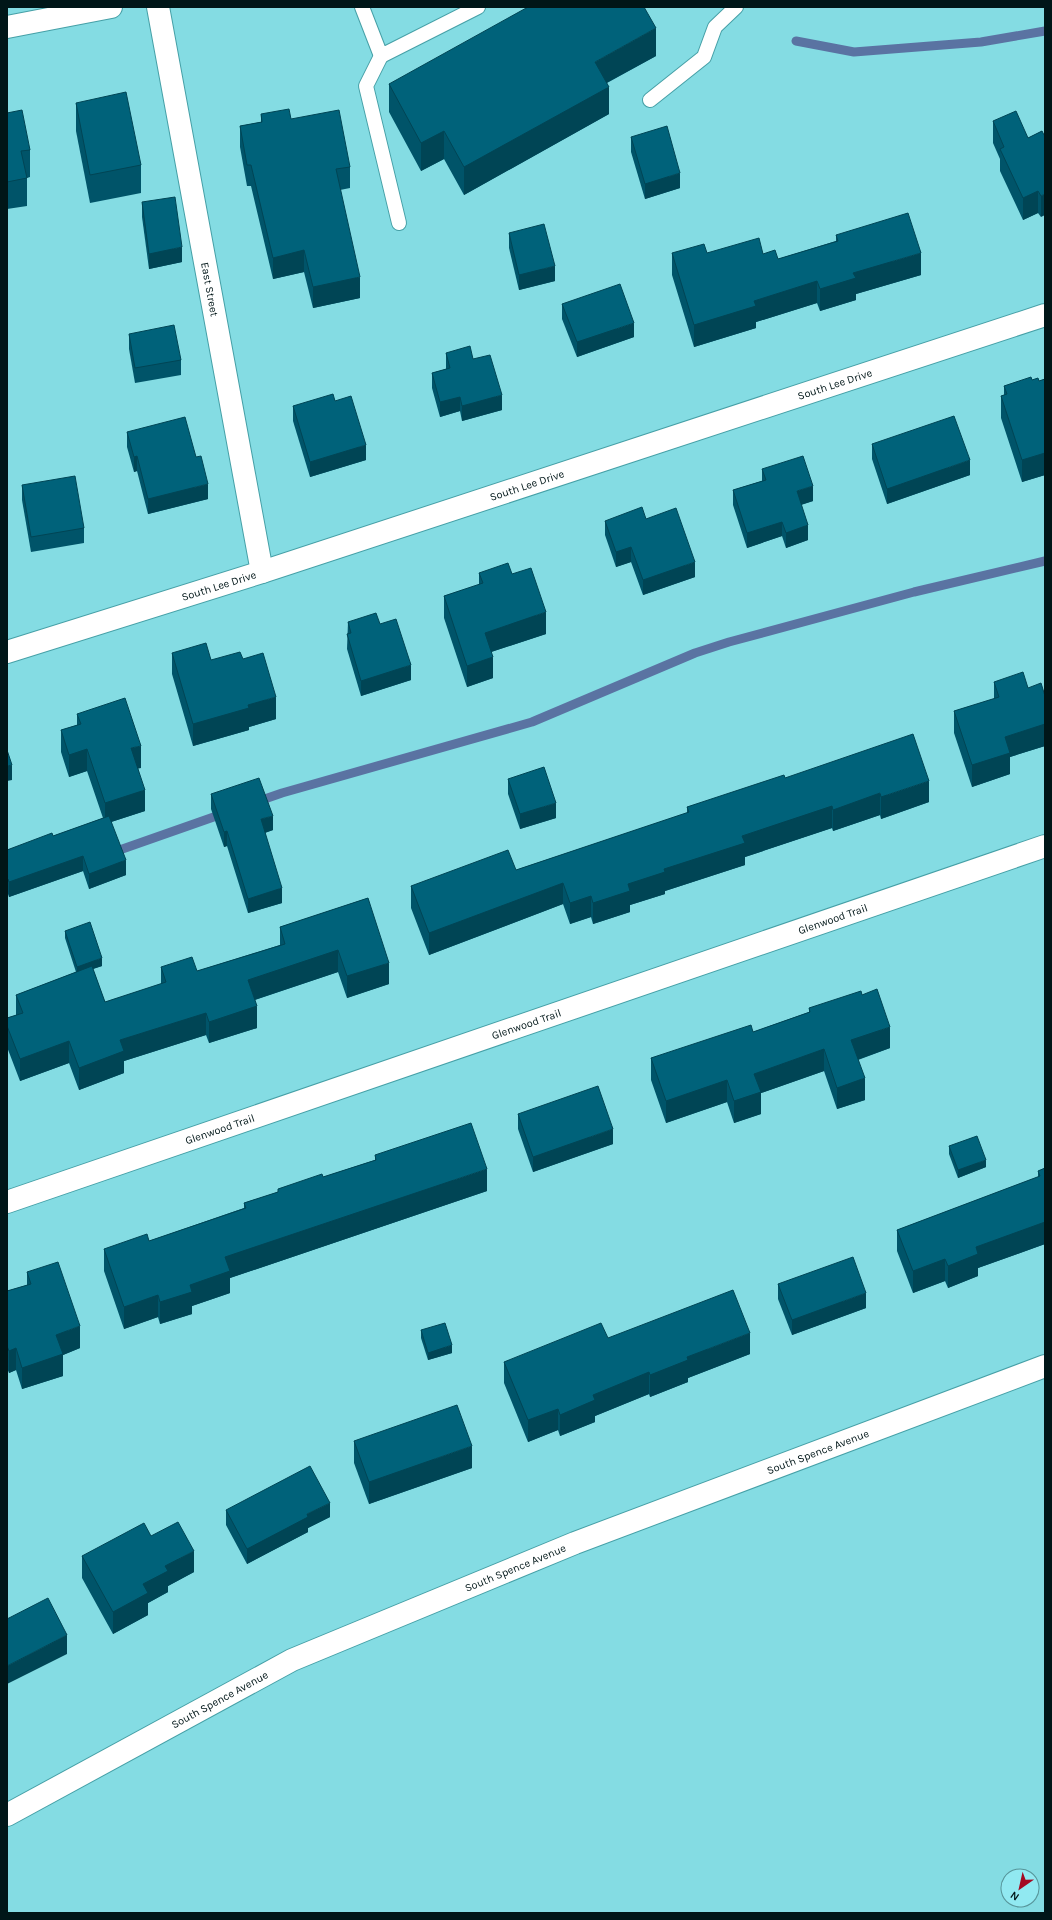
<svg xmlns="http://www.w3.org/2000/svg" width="1052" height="1920" viewBox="0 0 1052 1920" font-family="Karla,sans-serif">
<rect width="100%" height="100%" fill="#84dce3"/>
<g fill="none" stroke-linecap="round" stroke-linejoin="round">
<g stroke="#5a73a2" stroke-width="9">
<polyline points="796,41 854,52 981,42 1045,31"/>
<polyline points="256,802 282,793 532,722 695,653 729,642 914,592 1045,561"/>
<polyline points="111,853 225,813"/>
</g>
<g stroke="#46a0a7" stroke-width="16">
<g id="lane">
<polyline points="362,7 381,56 478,7"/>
<polyline points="381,56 366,86 399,223"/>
<polyline points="650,100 704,57 715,27 736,7"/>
</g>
</g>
<g stroke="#46a0a7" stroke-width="24">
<g id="street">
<path id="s1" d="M 158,7 L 262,572"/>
<path id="s2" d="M 7,652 L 262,572 L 1045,315"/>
<path id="s3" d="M 7,1202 L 1045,846"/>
<path id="s4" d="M 7,1815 L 292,1660 L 575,1543 L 1045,1366"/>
</g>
</g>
<g stroke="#46a0a7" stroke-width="24">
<polyline id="secondary" points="7,27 111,7"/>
</g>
<use href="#lane" stroke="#fff" stroke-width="14"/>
<use href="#street" stroke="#fff" stroke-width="22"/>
<use href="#secondary" stroke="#fff" stroke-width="22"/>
</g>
<g fill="#005469">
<polygon points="656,56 607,83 609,114 464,195 444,159 421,171 389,112 389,84"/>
<polygon points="76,103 141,165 141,193 90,203 76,131"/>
<polygon points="7,113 30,150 30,177 27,178 27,206 7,209"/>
<polygon points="261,114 291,119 350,167 350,188 340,190 360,298 313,308 304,272 273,279 251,186 247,186 240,147 240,126 261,122"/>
<polygon points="993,121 1028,138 1042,131 1041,217 1038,213 1023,220 1000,171 1000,159 993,143"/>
<polygon points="631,137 680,188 645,199 631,152"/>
<polygon points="142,202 182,262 149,269 142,217"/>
<polygon points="509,233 555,281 519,290 509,248"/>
<polygon points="836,235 921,275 856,294 856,300 820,311 817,303 756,322 756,328 694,347 672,275 672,253 763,254 778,259 836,241"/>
<polygon points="562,304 634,337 577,357 562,319"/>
<polygon points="129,334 181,360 181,375 135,383 129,349"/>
<polygon points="446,353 473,359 502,410 462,421 460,411 440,417 432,388 432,373 446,369"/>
<polygon points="1045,379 1045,475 1022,482 1001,418 1001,396 1004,395 1004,386 1032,380 1039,381"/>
<polygon points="335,401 366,460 310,477 293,421 293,406"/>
<polygon points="127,432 208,499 148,514 137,471 134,472 127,447"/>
<polygon points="872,444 970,475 887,504 872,459"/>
<polygon points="762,469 813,501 801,505 808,540 786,548 782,536 747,548 733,505 733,490 762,481"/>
<polygon points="22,485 84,528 84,543 31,552 22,500"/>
<polygon points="646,519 695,577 643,595 631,562 616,567 605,535 605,521"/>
<polygon points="479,573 512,574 546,634 491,652 493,678 467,687 444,618 444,596 479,585"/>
<polygon points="348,622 380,624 411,680 361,696 347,649"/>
<polygon points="172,653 211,660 243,659 276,719 249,727 249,730 193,746 172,674"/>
<polygon points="994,682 1028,688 1045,696 1045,746 1010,757 1010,774 972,787 954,733 954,711 994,699"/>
<polygon points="77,714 141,768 138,768 145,811 111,822 126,875 89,889 83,871 9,897 8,894 7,895 7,850 53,836 103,818 87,771 69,777 61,752 61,730 77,725"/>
<polygon points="785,778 929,802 881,819 880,815 833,831 832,828 745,857 745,865 665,891 665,894 630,905 630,912 593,924 591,917 570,924 563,904 429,955 411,908 411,886 516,870 687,813 687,807"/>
<polygon points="508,779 556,818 520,829 508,794"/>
<polygon points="211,794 273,830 265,833 282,903 248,913 227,846 224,847 211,809"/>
<polygon points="368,898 389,984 347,998 338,972 255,1000 257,1028 209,1043 206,1035 124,1061 124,1073 79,1090 69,1063 20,1081 7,1047 7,1018 16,1015 16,995 76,972 65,938 65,931 102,966 93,969 105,1002 161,984 161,967 197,971 280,945 280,927"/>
<polygon points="862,995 890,1048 858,1060 865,1100 837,1109 824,1071 761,1093 761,1114 734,1123 727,1102 666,1123 651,1080 651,1058 753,1032 809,1012 809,1008"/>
<polygon points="518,1114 613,1144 533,1172 518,1129"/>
<polygon points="949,1146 986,1167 958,1178 949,1154"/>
<polygon points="375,1155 487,1191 230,1278 230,1293 192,1306 192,1314 160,1324 158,1317 124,1329 104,1271 104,1249 149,1241 244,1208 244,1203 278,1192 278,1189 323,1177 375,1160"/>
<polygon points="1045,1168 1045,1244 978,1268 978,1276 948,1288 945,1281 913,1293 897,1251 897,1230 1038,1177 1038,1171"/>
<polygon points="27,1272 80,1348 63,1355 63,1376 22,1389 16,1370 9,1373 7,1368 7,1291 27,1285"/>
<polygon points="778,1284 866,1308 792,1335 778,1299"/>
<polygon points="421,1330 452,1353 428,1360 421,1338"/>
<polygon points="608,1338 750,1354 688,1378 688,1382 650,1397 649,1394 595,1416 595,1422 560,1436 558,1430 528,1442 504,1383 504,1362"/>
<polygon points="354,1441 472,1468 369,1504 354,1463"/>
<polygon points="226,1510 330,1517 308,1528 308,1532 247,1564 226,1525"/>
<polygon points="151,1536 194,1572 168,1586 168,1592 148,1603 148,1615 113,1634 82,1578 82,1556"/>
</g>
<g fill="#004555">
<polygon points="656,28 656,56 595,89 595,62"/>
<polygon points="609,87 609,114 464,195 464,167"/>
<polygon points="444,131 444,159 421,171 421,143"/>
<polygon points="680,173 680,188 645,199 645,184"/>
<polygon points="1038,191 1038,213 1023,220 1023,198"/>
<polygon points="1045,194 1045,215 1041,217 1041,196"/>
<polygon points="182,247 182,262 149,269 149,254"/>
<polygon points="304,250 304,272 273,279 273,258"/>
<polygon points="921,253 921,275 856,294 856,300 820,311 820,289 853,273"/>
<polygon points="555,266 555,281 519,290 519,275"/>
<polygon points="360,277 360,298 313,308 313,287"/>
<polygon points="817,281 817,303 756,322 756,328 694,347 694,325 754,301"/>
<polygon points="634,323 634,337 577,357 577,342"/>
<polygon points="502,395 502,410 462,421 462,406"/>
<polygon points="460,397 460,411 440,417 440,402"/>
<polygon points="366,445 366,460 310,477 310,462"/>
<polygon points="1045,453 1045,475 1022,482 1022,460"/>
<polygon points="137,456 137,471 134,472 134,457"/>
<polygon points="970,460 970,475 887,504 887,489"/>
<polygon points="208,484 208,499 148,514 148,499"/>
<polygon points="813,486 813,501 797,506 797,491"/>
<polygon points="782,522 782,536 747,548 747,533"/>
<polygon points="808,525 808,540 786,548 786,533"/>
<polygon points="631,547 631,562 616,567 616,552"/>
<polygon points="695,562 695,577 643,595 643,580"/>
<polygon points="546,612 546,634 485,654 485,633"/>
<polygon points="493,657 493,678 467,687 467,666"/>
<polygon points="411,665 411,680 361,696 361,681"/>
<polygon points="276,697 276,719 249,727 249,730 193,746 193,724 248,705"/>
<polygon points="1045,724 1045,746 1010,757 1010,774 972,787 972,765 1005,737"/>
<polygon points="141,746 141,768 131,770 131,748"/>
<polygon points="87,749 87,771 69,777 69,755"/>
<polygon points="12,765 12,780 7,781 7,766"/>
<polygon points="929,781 929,802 881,819 881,797"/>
<polygon points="145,790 145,811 105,824 105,803"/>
<polygon points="880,793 880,815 833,831 833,810"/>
<polygon points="556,803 556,818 520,829 520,814"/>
<polygon points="832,806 832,828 745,857 745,865 665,891 665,894 630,905 630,912 593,924 593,903 628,884 742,836"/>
<polygon points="273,816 273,830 261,834 261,819"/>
<polygon points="227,831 227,846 224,847 224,832"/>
<polygon points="83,856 83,871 9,897 9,882"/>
<polygon points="126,860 126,875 89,889 89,874"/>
<polygon points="8,879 8,894 7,895 7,880"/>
<polygon points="563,883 563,904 429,955 429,933"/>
<polygon points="282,888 282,903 248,913 248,899"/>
<polygon points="591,896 591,917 570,924 570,903"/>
<polygon points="338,950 338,972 248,1002 248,980"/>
<polygon points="102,958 102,966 77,974 77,967"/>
<polygon points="389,963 389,984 347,998 347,976"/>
<polygon points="257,1006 257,1028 209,1043 209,1022"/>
<polygon points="206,1013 206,1035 124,1061 124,1073 79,1090 79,1068 120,1040"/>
<polygon points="890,1027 890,1048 851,1062 851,1040"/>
<polygon points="69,1041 69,1063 20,1081 20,1059"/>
<polygon points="824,1049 824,1071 761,1093 761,1114 734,1123 734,1101 754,1074"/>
<polygon points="865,1078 865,1100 837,1109 837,1088"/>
<polygon points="727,1080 727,1102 666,1123 666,1101"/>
<polygon points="613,1129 613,1144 533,1172 533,1157"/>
<polygon points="986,1160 986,1167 958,1178 958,1170"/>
<polygon points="487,1169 487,1191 230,1278 230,1293 192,1306 192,1314 160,1324 160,1302 190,1285 225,1257"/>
<polygon points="1045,1222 1045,1244 978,1268 978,1276 948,1288 948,1266 976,1247"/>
<polygon points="945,1259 945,1281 913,1293 913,1271"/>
<polygon points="866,1293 866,1308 792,1335 792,1320"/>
<polygon points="158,1295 158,1317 124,1329 124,1307"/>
<polygon points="80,1326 80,1348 63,1355 63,1376 22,1389 22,1368 56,1335"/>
<polygon points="750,1333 750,1354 688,1378 688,1382 650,1397 650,1375 687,1357"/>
<polygon points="452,1345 452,1353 428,1360 428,1353"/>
<polygon points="16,1348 16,1370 9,1373 9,1351"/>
<polygon points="649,1372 649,1394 595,1416 595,1422 560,1436 560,1415 593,1395"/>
<polygon points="558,1409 558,1430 528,1442 528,1420"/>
<polygon points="472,1446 472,1468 369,1504 369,1482"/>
<polygon points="330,1503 330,1517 308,1528 308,1532 247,1564 247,1549 307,1514"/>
<polygon points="194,1551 194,1572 168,1586 168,1592 148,1603 148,1615 113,1634 113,1612 143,1584 165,1566"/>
<polygon points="67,1635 67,1654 7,1684 7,1666"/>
</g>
<g fill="#00627a" stroke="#004555">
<polygon points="528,7 644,7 656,28 595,62 609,87 464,167 444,131 421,143 389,84"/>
<polygon points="126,92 141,165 90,175 76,103"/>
<polygon points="289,109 291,119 339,110 350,167 336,169 360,277 313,287 304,250 273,258 251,165 247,165 240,126 262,122 261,114"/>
<polygon points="22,110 30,150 21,151 27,178 7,182 7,113"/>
<polygon points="1016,111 1028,138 1042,131 1044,135 1045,134 1045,194 1041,196 1038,191 1023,198 1000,149 1004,147 993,121"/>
<polygon points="667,126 680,173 645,184 631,137"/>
<polygon points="175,197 182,247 149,254 142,202"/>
<polygon points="908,213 921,253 853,273 856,278 820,289 817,281 754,301 756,306 694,325 672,253 704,244 707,253 759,238 763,254 775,250 778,259 838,241 836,235"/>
<polygon points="544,224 555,266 519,275 509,233"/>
<polygon points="620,284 634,323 577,342 562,304"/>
<polygon points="174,325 181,360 135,368 129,334"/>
<polygon points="470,346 473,359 490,355 502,395 462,406 460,397 440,402 432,373 450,368 446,353"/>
<polygon points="1031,377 1032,380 1038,378 1039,381 1045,379 1045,453 1022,460 1001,396 1007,394 1004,386"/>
<polygon points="333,394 335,401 351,396 366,445 310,462 293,406"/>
<polygon points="954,416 970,460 887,489 872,444"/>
<polygon points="185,417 196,457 201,456 208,484 148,499 137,456 134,457 127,432"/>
<polygon points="803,456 813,486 797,491 808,525 786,533 782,522 747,533 733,490 766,480 762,469"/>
<polygon points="75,476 84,528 31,537 22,485"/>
<polygon points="642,507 646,519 676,508 695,562 643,580 631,547 616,552 605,521"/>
<polygon points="508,563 512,574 531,568 546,612 485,633 493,657 467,666 444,596 483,583 479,573"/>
<polygon points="376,613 380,624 396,619 411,665 361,681 347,634 351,633 348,622"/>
<polygon points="206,643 211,660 240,652 243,659 263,653 276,697 248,705 249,708 193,724 172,653"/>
<polygon points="1023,672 1028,688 1041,683 1045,696 1045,724 1005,737 1010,753 972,765 954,711 999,697 994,682"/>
<polygon points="125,698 141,746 131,748 145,790 105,803 87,749 69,755 61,730 81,724 77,714"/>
<polygon points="913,734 929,781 881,797 880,793 833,810 832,806 742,836 745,843 664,869 665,872 628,884 630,891 593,903 591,896 570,903 563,883 429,933 411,886 508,850 516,870 689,812 687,807 784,775 785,778"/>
<polygon points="7,750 12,765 7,766"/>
<polygon points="544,767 556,803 520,814 508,779"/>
<polygon points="259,778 273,816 261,819 282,888 248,899 227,831 224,832 211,794"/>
<polygon points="109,816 126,860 89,874 83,856 9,882 8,879 7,880 7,850 52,833 53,836"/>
<polygon points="368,898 389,963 347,976 338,950 248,980 257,1006 209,1022 206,1013 120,1040 124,1051 79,1068 69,1041 20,1059 7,1026 7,1018 23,1013 16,995 92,966 105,1002 166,982 161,967 192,957 197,971 285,944 280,927"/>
<polygon points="90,922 102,958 77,967 65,931"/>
<polygon points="877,989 890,1027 851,1040 865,1078 837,1088 824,1049 754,1074 761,1092 734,1101 727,1080 666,1101 651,1058 751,1025 753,1032 810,1012 809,1008 861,991 862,995"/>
<polygon points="598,1086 613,1129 533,1157 518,1114"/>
<polygon points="471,1123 487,1169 225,1257 230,1271 190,1285 192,1292 160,1302 158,1295 124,1307 104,1249 147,1234 149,1241 246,1208 244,1203 278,1192 278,1189 322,1174 323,1177 376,1160 375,1155"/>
<polygon points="977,1136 986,1160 958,1170 949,1146"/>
<polygon points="1045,1168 1045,1222 976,1247 978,1254 948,1266 945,1259 913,1271 897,1230 1040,1176 1038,1171"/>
<polygon points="853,1257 866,1293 792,1320 778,1284"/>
<polygon points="58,1262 80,1326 56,1335 63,1354 22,1368 16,1348 9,1351 7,1346 7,1291 31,1284 27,1272"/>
<polygon points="733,1290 750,1333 687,1357 688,1360 650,1375 649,1372 593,1395 595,1400 560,1415 558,1409 528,1420 504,1362 601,1323 608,1338"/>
<polygon points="445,1323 452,1345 428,1353 421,1330"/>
<polygon points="457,1405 472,1446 369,1482 354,1441"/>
<polygon points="310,1466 330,1503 307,1514 308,1517 247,1549 226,1510"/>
<polygon points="178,1522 194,1551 165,1566 168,1571 143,1584 148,1593 113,1612 82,1556 144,1523 151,1536"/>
<polygon points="48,1598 67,1635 7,1666 7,1619"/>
</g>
<g text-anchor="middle" stroke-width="4" stroke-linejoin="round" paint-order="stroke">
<g font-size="11" fill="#001618" stroke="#91e9f1">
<text dy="4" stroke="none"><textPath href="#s1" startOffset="287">East Street</textPath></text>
<text dy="4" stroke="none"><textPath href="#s2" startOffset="870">South Lee Drive</textPath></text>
<text dy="4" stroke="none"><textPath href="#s2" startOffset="546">South Lee Drive</textPath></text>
<text dy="4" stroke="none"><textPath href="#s2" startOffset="222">South Lee Drive</textPath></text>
<text dy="4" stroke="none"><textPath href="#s3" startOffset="873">Glenwood Trail</textPath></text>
<text dy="4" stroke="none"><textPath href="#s3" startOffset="549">Glenwood Trail</textPath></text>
<text dy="4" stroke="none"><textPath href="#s3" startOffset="225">Glenwood Trail</textPath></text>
<text dy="4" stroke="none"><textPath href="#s4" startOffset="890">South Spence Avenue</textPath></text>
<text dy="4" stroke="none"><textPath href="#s4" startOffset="566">South Spence Avenue</textPath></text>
<text dy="4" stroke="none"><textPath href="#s4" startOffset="242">South Spence Avenue</textPath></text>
</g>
</g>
<rect width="1052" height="1920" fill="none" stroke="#001618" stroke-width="16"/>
<g transform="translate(1020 1888) rotate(214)"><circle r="19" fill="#91e9f1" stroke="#57959a"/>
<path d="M0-3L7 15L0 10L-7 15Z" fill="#a40922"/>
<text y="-6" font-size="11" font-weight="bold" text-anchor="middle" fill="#001618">N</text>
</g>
</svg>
